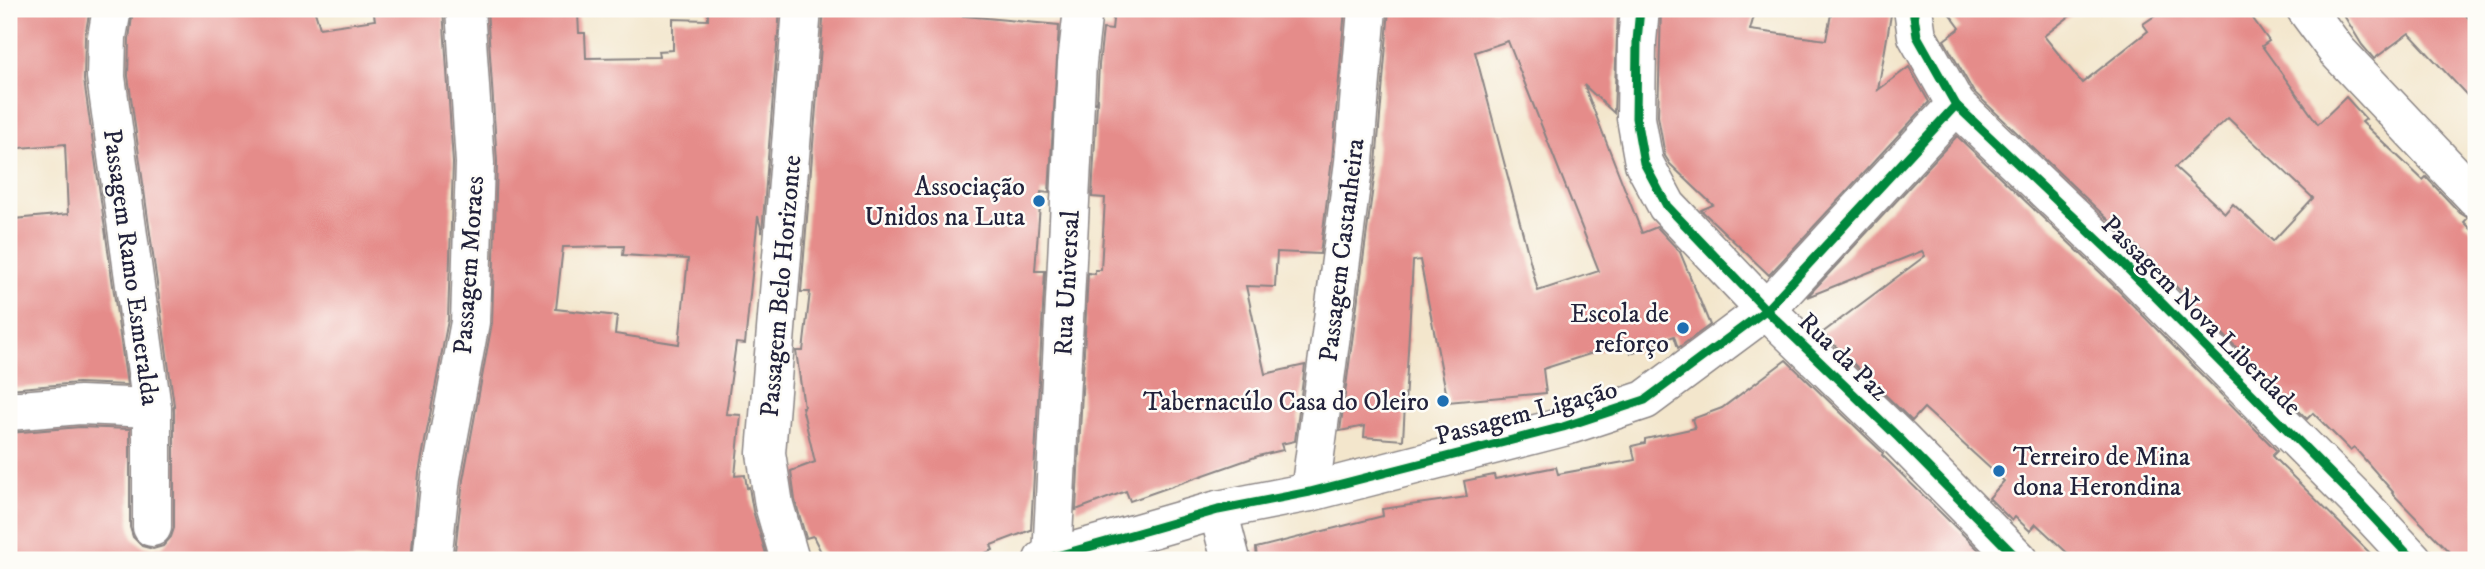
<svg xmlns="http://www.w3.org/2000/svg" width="2485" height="569" viewBox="0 0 2485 569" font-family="'IM FELL DW Pica',serif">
<rect width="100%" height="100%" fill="#fdfcf7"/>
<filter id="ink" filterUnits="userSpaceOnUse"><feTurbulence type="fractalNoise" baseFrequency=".0143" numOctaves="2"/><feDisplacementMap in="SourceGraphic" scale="14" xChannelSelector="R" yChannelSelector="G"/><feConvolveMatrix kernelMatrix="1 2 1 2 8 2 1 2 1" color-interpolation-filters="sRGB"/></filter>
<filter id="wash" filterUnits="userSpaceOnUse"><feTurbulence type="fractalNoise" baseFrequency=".00686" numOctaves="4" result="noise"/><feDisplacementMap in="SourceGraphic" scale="28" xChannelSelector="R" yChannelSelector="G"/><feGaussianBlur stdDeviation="1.57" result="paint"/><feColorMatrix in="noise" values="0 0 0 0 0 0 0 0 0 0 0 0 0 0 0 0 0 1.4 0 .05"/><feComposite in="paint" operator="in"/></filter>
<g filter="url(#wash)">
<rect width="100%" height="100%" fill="#f3e6cc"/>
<g id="blocks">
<g fill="#e58c8a" fill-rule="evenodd">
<polygon points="9,9 90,9 85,36 84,80 127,385 78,383 9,389 9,226 14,226 14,219 68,214 65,144 9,149"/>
<polygon points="133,9 314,9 320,28 375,20 373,9 443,9 453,163 448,320 419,473 411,560 351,560 288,555 287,560 277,560 238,553 238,559 209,558 209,555 97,560 9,560 9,433 80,427 130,429 130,527 133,537 142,546 153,549 163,546 171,537 174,528 174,405 128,76 129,39"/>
<path d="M 487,9 L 524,9 L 524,16 L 578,14 L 579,33 L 585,33 L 586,58 L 659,57 L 658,51 L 673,50 L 673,19 L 708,20 L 708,9 L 780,9 L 762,233 L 758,216 L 745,344 L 736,343 L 726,414 L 741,415 L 735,476 L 745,475 L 747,488 L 749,487 L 753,511 L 766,554 L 751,560 L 454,560 L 463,480 L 492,323 L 497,162 ZM 624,246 L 623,255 L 688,259 L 679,344 L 615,334 L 617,316 L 556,309 L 563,247 Z"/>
<polygon points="824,9 891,9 1059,25 1049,193 1041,192 1035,271 1045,271 1031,530 991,545 993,550 968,560 825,560 813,536 806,538 795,500 791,471 815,462 802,407 804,407 796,351 803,351 810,292 801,292"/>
<polygon points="1114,9 1345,9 1332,160 1320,254 1277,252 1275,287 1246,286 1265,374 1305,365 1295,441 1281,444 1283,450 1258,456 1130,501 1126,491 1076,510 1088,273 1095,274 1095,270 1101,270 1105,198 1092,197 1099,65 1103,29 1112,30"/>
<path d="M 1389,9 L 1618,9 L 1614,113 L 1584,85 L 1642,233 L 1657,227 L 1680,252 L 1710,325 L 1678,348 L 1674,336 L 1631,353 L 1627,342 L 1543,369 L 1546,393 L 1448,402 L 1420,260 L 1413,261 L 1403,440 L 1364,437 L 1365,426 L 1340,431 L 1376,164 ZM 1508,41 L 1599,271 L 1538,291 L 1475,52 Z"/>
<polygon points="1661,9 1756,9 1750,30 1826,40 1832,9 1892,9 1878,90 1909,67 1929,102 1769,275 1701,210 1713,205 1670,164 1665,156 1658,116"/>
<path d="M 1946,9 L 2079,9 L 2044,36 L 2082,83 L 2148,31 L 2143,24 L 2165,9 L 2246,9 L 2269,41 L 2262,46 L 2318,124 L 2346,97 L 2366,119 L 2362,122 L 2423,180 L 2426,177 L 2460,213 L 2468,218 L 2464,222 L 2476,234 L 2476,560 L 2457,560 L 2392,493 L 2393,492 L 2354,447 L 2350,450 L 2313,413 L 2307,419 L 2135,245 L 1973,91 L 1944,40 L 1960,28 ZM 2228,118 L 2313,198 L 2273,241 L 2233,204 L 2225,213 L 2175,167 Z"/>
<polygon points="2340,9 2460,9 2476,26 2476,105 2409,33 2374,59 2362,45"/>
<polygon points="1957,136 2104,276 2277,451 2272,456 2377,560 2075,560 2036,524 2030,531 2015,517 2012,521 1989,498 2004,481 1924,408 1912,421 1822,333 1925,256 1922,251 1807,297"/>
<polygon points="1786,360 1883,453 1882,455 1989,560 1257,560 1256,548 1383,516 1382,509 1467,497 1464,481 1494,475 1495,479 1556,467 1558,474 1635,460 1632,446 1645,443 1645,439 1695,428 1692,419 1722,408"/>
</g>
</g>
</g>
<g filter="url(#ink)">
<use href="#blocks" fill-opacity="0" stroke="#8a8484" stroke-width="2"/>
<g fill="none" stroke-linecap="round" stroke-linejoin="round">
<g stroke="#8a8484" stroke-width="41">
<g id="street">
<polyline points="112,9 107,37 106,77 152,408 152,527"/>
<polyline points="1640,9 1637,41 1636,118 1644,163 1667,206 1766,310 1899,438 2019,560"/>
<polyline points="1913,9 1917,36 1956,105 2119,260 2359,502 2413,560"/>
<polyline points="2306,9 2337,51 2476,198"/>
<polyline points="9,411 80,405 152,408"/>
<polyline points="1310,492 1354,162 1367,9"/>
<polyline points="1218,510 1231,560"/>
<polyline points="1052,557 1077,63 1083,9"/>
<polyline points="432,560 441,477 470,322 475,163 465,9"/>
<polyline points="790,560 774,505 766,453 802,9"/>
<polyline points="1043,560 1218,510 1310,492 1563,427 1645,400 1766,310 1956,105"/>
</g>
</g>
<use href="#street" stroke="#fff" stroke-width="38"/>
<g stroke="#fdfcf7" stroke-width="13">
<g id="cycleway">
<polyline points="1640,9 1637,41 1636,118 1644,163 1667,206 1766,310 1899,438 2019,560"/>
<polyline points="1913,9 1917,36 1956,105 2119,260 2359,502 2413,560"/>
<polyline points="1043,560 1218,510 1310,492 1563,427 1645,400 1766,310 1956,105"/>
</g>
</g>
<use href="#cycleway" stroke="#00873e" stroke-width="9"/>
</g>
</g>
<g fill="#1f6fb2" stroke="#fdfcf7" stroke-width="2.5">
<circle cx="1039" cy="201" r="7"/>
<circle cx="1683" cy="328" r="7"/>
<circle cx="1443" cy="401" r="7"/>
<circle cx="1999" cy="471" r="7"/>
</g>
<g text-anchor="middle" stroke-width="5" stroke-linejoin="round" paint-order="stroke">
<g font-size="26" fill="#22223b" stroke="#fdfcf7" text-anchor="end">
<text x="1025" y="195">Associação<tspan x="1025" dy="30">Unidos na Luta</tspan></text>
<text x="1669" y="322">Escola de<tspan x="1669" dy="30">reforço</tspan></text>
<text x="1429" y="410">Tabernacúlo Casa do Oleiro</text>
<text x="2013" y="465" text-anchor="start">Terreiro de Mina<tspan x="2013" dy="30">dona Herondina</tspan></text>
</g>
<g font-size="26" fill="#22223b" stroke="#fdfcf7">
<text transform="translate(1341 250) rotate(-83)" y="9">Passagem Castanheira</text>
<text transform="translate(468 265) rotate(-86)" y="9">Passagem Moraes</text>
<text transform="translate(132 267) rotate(82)" y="9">Passagem Ramo Esmeralda</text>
<text transform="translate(1066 283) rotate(-87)" y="9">Rua Universal</text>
<text transform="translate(780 286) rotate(-85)" y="9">Passagem Belo Horizonte</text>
<text transform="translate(2202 315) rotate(45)" y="9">Passagem Nova Liberdade</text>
<text transform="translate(1844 356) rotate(44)" y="9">Rua da Paz</text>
<text transform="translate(1526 412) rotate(-15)" y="9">Passagem Ligação</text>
</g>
</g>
<rect width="2485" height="569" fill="none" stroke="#fdfcf7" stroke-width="35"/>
</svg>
